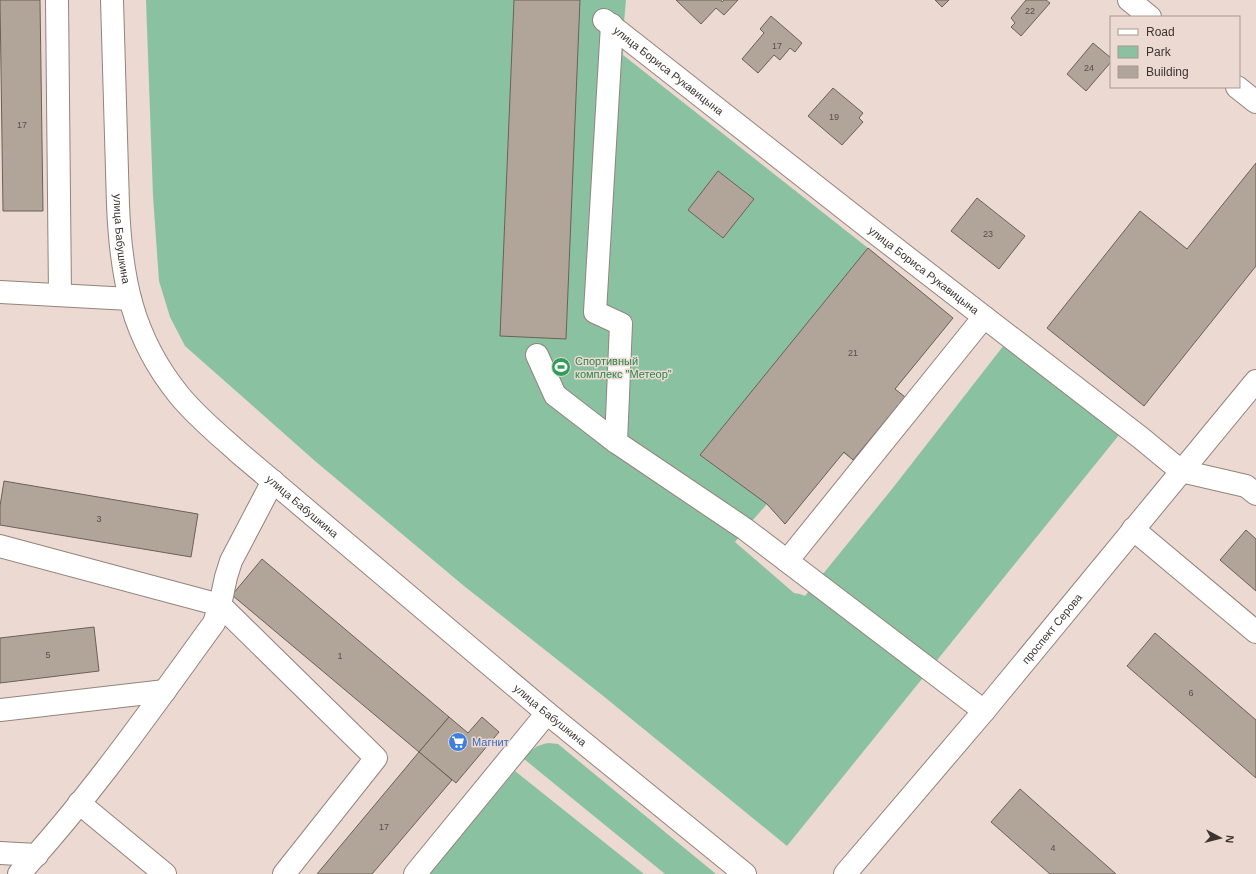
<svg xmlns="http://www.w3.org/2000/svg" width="1256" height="874" viewBox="0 0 1256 874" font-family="Arial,sans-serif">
<rect width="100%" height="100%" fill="#ecdad2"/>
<g fill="#8ac2a1">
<polygon points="146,0 626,0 623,34 623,55 868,248 953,318 895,389 905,397 853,460 843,453 785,524 767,504 745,529 735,542 794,593 800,594 805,596 892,489 1004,345 1119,435 787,846 602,695 464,586 315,461 185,346 170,317 159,281 153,196"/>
<path d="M 549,743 L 558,744 L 716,874 L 665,874 L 524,759 C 532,749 536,745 549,743 Z"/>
<polygon points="515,771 644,874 429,874"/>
</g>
<g fill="#b1a498" stroke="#6c6055">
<polygon points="0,0 40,0 43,211 3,211"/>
<polygon points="514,0 580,0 566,339 500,336"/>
<polygon points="676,0 721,0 722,2 724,0 738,0 724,15 716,8 701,24"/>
<polygon points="935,0 949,0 942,7"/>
<polygon points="1026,0 1046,0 1050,3 1021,36 1011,27 1015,23 1011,18"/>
<polygon points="771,16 802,43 795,52 790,48 780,60 774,55 758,73 742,59 764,33 760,29"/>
<polygon points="1093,43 1111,58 1111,62 1086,91 1067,74"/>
<polygon points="833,88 863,113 859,118 863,122 842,145 808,116"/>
<polygon points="1256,163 1256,266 1144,406 1047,328 1140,211 1187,249"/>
<polygon points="718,171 754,199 723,238 688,210"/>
<polygon points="977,198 1025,236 999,269 951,231"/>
<polygon points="868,248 953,318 895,389 905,397 853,460 844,452 785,524 767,504 700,455"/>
<polygon points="4,481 198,514 191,557 0,525 0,506"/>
<polygon points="1246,530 1256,539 1256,591 1220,560"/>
<polygon points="262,559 449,717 419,752 232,595"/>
<polygon points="94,627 99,671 0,683 0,638"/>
<polygon points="1155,633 1256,720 1256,778 1127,666"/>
<polygon points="449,717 468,733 482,717 499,732 456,783 419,752"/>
<polygon points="419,752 452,780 372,874 317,874"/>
<polygon points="1020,789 1116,874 1050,874 991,822"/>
</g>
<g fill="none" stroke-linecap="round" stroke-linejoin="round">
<g stroke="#93837b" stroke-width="24">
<g id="minor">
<polyline points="57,0 60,295"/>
<path id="s1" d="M 112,0 L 118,205 C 121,278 132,337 179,395 C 196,416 218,434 238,452 L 547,713 L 745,874"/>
<polyline points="1129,0 1150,17"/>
<path id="s2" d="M 604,20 L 878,235 L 1141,438 L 1181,471 L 1246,486 L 1256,494"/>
<polyline points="612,25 595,312 621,324 616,442"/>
<polyline points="1237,87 1256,102"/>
<polyline points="0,292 130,299"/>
<polyline points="537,355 555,395 616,442 745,529 984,711"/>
<polyline points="1133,529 1256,632"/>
<polyline points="0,546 220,605 376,758 284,874"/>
<polyline points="787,561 984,317"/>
<polyline points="0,710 165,691"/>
<polyline points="79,803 165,874"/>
<polyline points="0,853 37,855"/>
<path d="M 19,874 C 91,796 152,708 214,623 L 220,605 L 226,577 L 231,561 L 273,481"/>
<polyline points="415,874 547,713"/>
</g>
</g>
<g stroke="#93837b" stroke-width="24">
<g id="major">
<path id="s3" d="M 845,874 L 984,711 L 1256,381"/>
</g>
</g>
<use href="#minor" stroke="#fff" stroke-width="22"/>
<use href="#major" stroke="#fff" stroke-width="22"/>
</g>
<defs>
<g id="stadium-disc" transform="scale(1)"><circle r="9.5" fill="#2e9e5b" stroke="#ecdad2"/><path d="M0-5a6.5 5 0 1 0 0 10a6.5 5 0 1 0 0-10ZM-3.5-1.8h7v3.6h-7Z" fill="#fff"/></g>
<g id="supermarket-disc" transform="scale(1)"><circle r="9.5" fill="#3f7fe0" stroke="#ecdad2"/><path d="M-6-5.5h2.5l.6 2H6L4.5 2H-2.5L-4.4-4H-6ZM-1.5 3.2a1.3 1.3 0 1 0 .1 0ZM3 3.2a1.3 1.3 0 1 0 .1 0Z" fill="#fff"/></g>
</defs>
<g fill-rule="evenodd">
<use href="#stadium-disc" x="561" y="367"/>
<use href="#supermarket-disc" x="458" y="742"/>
</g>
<g text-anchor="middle" stroke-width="3" stroke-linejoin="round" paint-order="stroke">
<g font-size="9" fill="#58504b">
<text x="1030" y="14">22</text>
<text x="777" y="49">17</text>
<text x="1089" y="71">24</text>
<text x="834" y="120">19</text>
<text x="22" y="128">17</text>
<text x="988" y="237">23</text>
<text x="853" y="356">21</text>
<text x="99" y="522">3</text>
<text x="48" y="658">5</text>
<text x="340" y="659">1</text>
<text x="1191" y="696">6</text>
<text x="384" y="830">17</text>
<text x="1053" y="851">4</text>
</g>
<g font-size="11" fill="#3b3431" stroke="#ecdad2">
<text dy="4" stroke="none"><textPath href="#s2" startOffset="82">улица Бориса Рукавицына</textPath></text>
<text dy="4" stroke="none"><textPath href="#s1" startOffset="239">улица Бабушкина</textPath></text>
<text dy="4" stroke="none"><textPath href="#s2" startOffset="406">улица Бориса Рукавицына</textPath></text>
<text dy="4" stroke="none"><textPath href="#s1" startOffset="575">улица Бабушкина</textPath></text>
<text dy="4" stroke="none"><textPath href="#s3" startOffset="321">проспект Серова</textPath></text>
<text dy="4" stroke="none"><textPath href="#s1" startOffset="899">улица Бабушкина</textPath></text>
</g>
<g font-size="11" fill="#27864d" stroke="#ecdad2" text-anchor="start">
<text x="575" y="365">Спортивный<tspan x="575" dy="13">комплекс "Метеор"</tspan></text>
</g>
<g font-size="11" fill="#366cbe" stroke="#ecdad2" text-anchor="start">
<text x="472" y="746">Магнит</text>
</g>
</g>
<rect x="1110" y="16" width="130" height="72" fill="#ecdad2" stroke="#a59892"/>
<rect x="1118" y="29" width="20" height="6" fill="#ffffff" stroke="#a59892"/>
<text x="1146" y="36" font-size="12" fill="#3b3431">Road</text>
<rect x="1118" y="46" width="20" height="12" fill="#8ac2a1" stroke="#a59892"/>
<text x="1146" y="56" font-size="12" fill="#3b3431">Park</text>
<rect x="1118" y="66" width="20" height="12" fill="#b1a498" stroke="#a59892"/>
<text x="1146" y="76" font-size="12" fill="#3b3431">Building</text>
<g transform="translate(1220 838) rotate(97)" stroke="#ecdad2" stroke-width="3" paint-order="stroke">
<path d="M0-3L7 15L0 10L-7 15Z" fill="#3b3431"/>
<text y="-6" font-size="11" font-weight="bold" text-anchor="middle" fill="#3b3431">N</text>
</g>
</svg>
